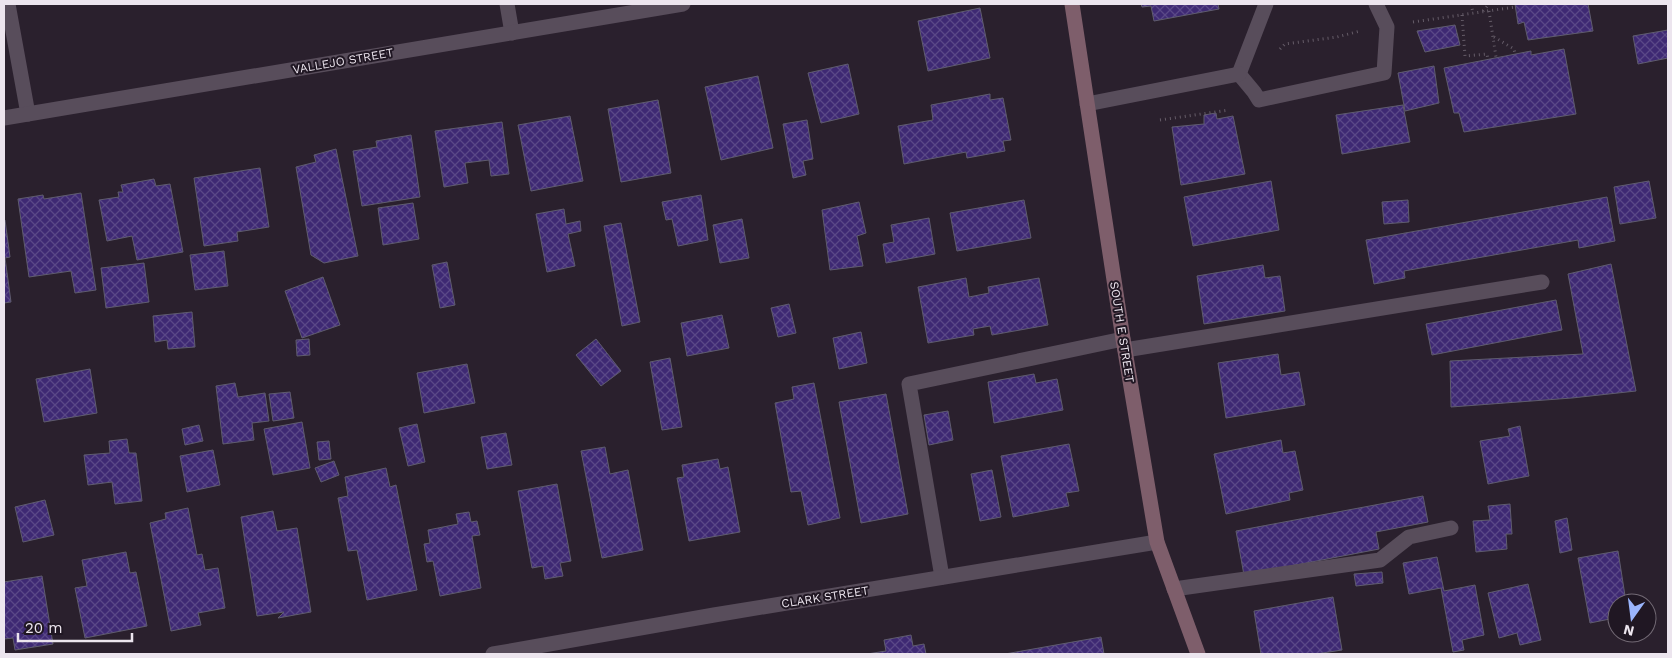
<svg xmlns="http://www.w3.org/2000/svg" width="1672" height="658" viewBox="0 0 1672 658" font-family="'Work Sans',sans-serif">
<defs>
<pattern id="building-cross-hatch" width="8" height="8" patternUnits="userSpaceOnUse" patternTransform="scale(1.25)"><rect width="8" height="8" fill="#3e2973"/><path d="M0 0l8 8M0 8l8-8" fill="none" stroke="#5a4887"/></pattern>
</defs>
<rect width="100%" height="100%" fill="#2a202d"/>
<g fill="url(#building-cross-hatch)" stroke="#5f5c6e">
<polygon points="1141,4 1218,4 1219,9 1154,21 1151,6 1142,7"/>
<polygon points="1515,4 1588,4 1593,31 1528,40 1524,22 1518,24"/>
<polygon points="980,8 990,58 928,71 918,21"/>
<polygon points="1455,25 1460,45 1425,52 1417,31"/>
<polygon points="1668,30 1668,58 1638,64 1633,36"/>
<polygon points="1564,49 1576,114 1464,132 1459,113 1454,113 1444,68 1531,51 1531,55"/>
<polygon points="848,64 859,114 821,123 808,73"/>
<polygon points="1434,66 1439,103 1405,111 1398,73"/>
<polygon points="758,76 773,148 721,160 705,87"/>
<polygon points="990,94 990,100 1003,98 1011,140 1003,141 1005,151 967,158 966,152 904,164 898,126 933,120 931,105"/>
<polygon points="658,100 671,173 621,182 608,109"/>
<polygon points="1403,105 1410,142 1342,154 1336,115"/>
<polygon points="1216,113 1217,119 1233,116 1245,174 1181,185 1172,127 1204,124 1204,115"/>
<polygon points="570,116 583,181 531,191 518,125"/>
<polygon points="807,120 813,159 803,161 806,175 793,178 783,124"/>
<polygon points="502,122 509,174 491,176 489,160 465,163 468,183 444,187 435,131"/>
<polygon points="411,135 420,197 362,206 353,151 377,147 376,141"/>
<polygon points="336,149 358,256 324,263 311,255 296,167 316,162 314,155"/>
<polygon points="260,168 269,227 237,232 238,241 204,246 194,178"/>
<polygon points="154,179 156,186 170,184 183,252 137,260 132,236 107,241 99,200 119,197 118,192 123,192 121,185"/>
<polygon points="1271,181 1279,230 1193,246 1184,197"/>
<polygon points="1649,181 1656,218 1620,224 1614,187"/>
<polygon points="81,193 96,290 75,293 71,271 29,277 18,199 43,195 44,199"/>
<polygon points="701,195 708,240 678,246 672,219 666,220 662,202"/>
<polygon points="1607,197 1615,241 1579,248 1578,240 1404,271 1405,278 1374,284 1366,240"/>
<polygon points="1024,200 1031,238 957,251 950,213"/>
<polygon points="1408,200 1409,222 1384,224 1382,202"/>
<polygon points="859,202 866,233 857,236 863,266 830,270 822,210"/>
<polygon points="413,203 419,239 383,245 378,208"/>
<polygon points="564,209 566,224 580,221 581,231 568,234 575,266 547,272 536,214"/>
<polygon points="929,218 935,254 886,263 883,244 894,242 891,225"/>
<polygon points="742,219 749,258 720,263 713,225"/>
<polygon points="4,220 5,220 10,257 5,258 11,302 4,303"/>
<polygon points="621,223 640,322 622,326 604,226"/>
<polygon points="224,251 228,286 195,290 190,255"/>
<polygon points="447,262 455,305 440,308 432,265"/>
<polygon points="144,263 149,302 106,308 101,268"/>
<polygon points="1611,264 1636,391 1572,398 1451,407 1450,361 1583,354 1568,274"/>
<polygon points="1263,265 1265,278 1280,276 1285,311 1204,324 1197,276"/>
<polygon points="323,277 340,325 302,338 285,291"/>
<polygon points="966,278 969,297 989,293 988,287 1039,278 1048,325 992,335 990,326 973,329 974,335 928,343 918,287"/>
<polygon points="1556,300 1562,330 1432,355 1426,324"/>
<polygon points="789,304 796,333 778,337 771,308"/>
<polygon points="192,312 195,347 168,349 167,340 155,342 153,316"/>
<polygon points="722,315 729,348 687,356 681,323"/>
<polygon points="861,332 867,363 839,369 833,338"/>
<polygon points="309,339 310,355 297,356 296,340"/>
<polygon points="596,339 621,371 601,386 576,355"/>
<polygon points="1278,354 1281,375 1299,372 1305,405 1226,418 1218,363"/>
<polygon points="670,358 682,427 662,430 650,362"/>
<polygon points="467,364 475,403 424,413 417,373"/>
<polygon points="90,369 97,413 44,422 36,379"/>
<polygon points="1034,374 1036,383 1057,379 1063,410 994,423 988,382"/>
<polygon points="235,383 238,397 265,393 269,421 252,423 254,440 223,444 216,386"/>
<polygon points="814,383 840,518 808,525 801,491 791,492 775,403 794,399 792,387"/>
<polygon points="290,392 294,418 273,421 269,394"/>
<polygon points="886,394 908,514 861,523 839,402"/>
<polygon points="948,411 953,440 929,445 924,415"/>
<polygon points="302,422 310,468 273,475 264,429"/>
<polygon points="417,424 425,462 408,466 399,428"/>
<polygon points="199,425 203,441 185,445 182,429"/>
<polygon points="1520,426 1529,476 1488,484 1480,441 1510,436 1508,429"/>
<polygon points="506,433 512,465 487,469 481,437"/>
<polygon points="127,439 129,453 136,453 142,501 115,504 112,482 88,485 84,455 110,453 109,441"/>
<polygon points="1281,440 1283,453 1295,451 1303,490 1289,493 1290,500 1226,514 1214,454"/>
<polygon points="329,441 331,459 319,460 317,442"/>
<polygon points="1069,444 1079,491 1066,493 1069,506 1013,517 1001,456"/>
<polygon points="605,447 610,474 628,470 643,550 602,558 581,451"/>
<polygon points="213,450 220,485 187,492 180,456"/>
<polygon points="718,459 720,469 728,467 740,532 689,541 677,478 684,477 682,465"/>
<polygon points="334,461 339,475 321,482 315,468"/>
<polygon points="386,468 390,487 396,485 417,590 367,600 357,550 348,551 338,498 348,496 345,477"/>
<polygon points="992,470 1001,517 980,521 971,474"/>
<polygon points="557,484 571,561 560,563 563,576 545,579 543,566 532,568 518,491"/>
<polygon points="1423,496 1428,522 1376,532 1379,549 1244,575 1236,531"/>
<polygon points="45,500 54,535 23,542 15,507"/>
<polygon points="1510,504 1512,534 1506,534 1507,549 1476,552 1473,521 1490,520 1488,506"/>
<polygon points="188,508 197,555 202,554 205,570 218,568 225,608 198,613 201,625 171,631 150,523 166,519 165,513"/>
<polygon points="273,511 277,531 297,528 311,612 278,618 284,612 257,616 241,517"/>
<polygon points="469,512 471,522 477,521 480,535 472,536 481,588 440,596 433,561 427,562 424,544 430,543 428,530 458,524 456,514"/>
<polygon points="1567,518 1572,550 1560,553 1555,521"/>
<polygon points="1618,551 1626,602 1613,604 1615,618 1590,623 1578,558"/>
<polygon points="126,552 130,573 136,572 147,626 85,638 75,588 87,586 82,560"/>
<polygon points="1437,557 1444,591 1475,585 1484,635 1462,640 1464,650 1453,652 1441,588 1409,594 1403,563"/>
<polygon points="1382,572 1383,583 1356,586 1354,574"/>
<polygon points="42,576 53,644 15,650 13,638 4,639 4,582"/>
<polygon points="1528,584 1541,640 1520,645 1517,633 1499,638 1488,593"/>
<polygon points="1333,597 1342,650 1316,654 1261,654 1254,611"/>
<polygon points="911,635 913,646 924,644 926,654 867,654 886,651 884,640"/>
<polygon points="1101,637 1104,654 1005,654"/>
</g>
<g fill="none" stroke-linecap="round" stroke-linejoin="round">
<g stroke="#655c68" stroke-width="3" stroke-dasharray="1 4" stroke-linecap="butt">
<polyline points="1471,4 1473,13"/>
<polyline points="1483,11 1489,4"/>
<polyline points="1489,11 1496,57"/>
<polyline points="1462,15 1465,56 1487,54 1488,60"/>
<polyline points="1413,22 1515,7"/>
<polyline points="1494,37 1514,49 1515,54"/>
<polyline points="1280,49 1285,44 1337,37 1360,31"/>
<polyline points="1160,120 1229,110"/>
</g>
<g stroke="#584d5b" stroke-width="15">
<polyline points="1239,74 1254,92 1259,100 1384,73 1387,27 1376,4"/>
<polyline points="1239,74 1266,4"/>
<polyline points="1087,104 1239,74"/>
<polyline points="1125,350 1542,282"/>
<polyline points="942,577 909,384 1123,339"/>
<polyline points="1174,589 1380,560 1409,537 1451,528"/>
</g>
<g stroke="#584d5b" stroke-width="15">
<polyline points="8,4 28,114"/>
<polyline points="507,4 512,33"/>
<polyline points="4,118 683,4"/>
<polyline points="493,654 714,615 1157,542"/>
</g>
<polyline stroke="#7e5e6b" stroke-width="15" points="1072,4 1123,339 1157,542 1198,654"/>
</g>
<g text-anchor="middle" stroke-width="4" stroke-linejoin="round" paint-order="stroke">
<g font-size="12" fill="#ece5ee" stroke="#201723">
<text transform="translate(343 61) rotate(-10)" y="4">VALLEJO STREET</text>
<text transform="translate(1122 332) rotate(81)" y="4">SOUTH E STREET</text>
<text transform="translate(825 597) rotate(-9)" y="4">CLARK STREET</text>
</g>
</g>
<rect width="1672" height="658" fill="none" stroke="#ece5ee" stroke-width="10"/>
<g transform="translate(1632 618) rotate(194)"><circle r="24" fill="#201723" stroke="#726974"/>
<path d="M0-4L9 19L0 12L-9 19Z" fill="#9ab5fd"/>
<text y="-8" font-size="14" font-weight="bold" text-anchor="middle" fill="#ece5ee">N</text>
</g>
<path d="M18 633v8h114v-8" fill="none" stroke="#ece5ee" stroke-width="2.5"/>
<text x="25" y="633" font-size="15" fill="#ece5ee" stroke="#201723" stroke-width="4" paint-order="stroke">20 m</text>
</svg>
